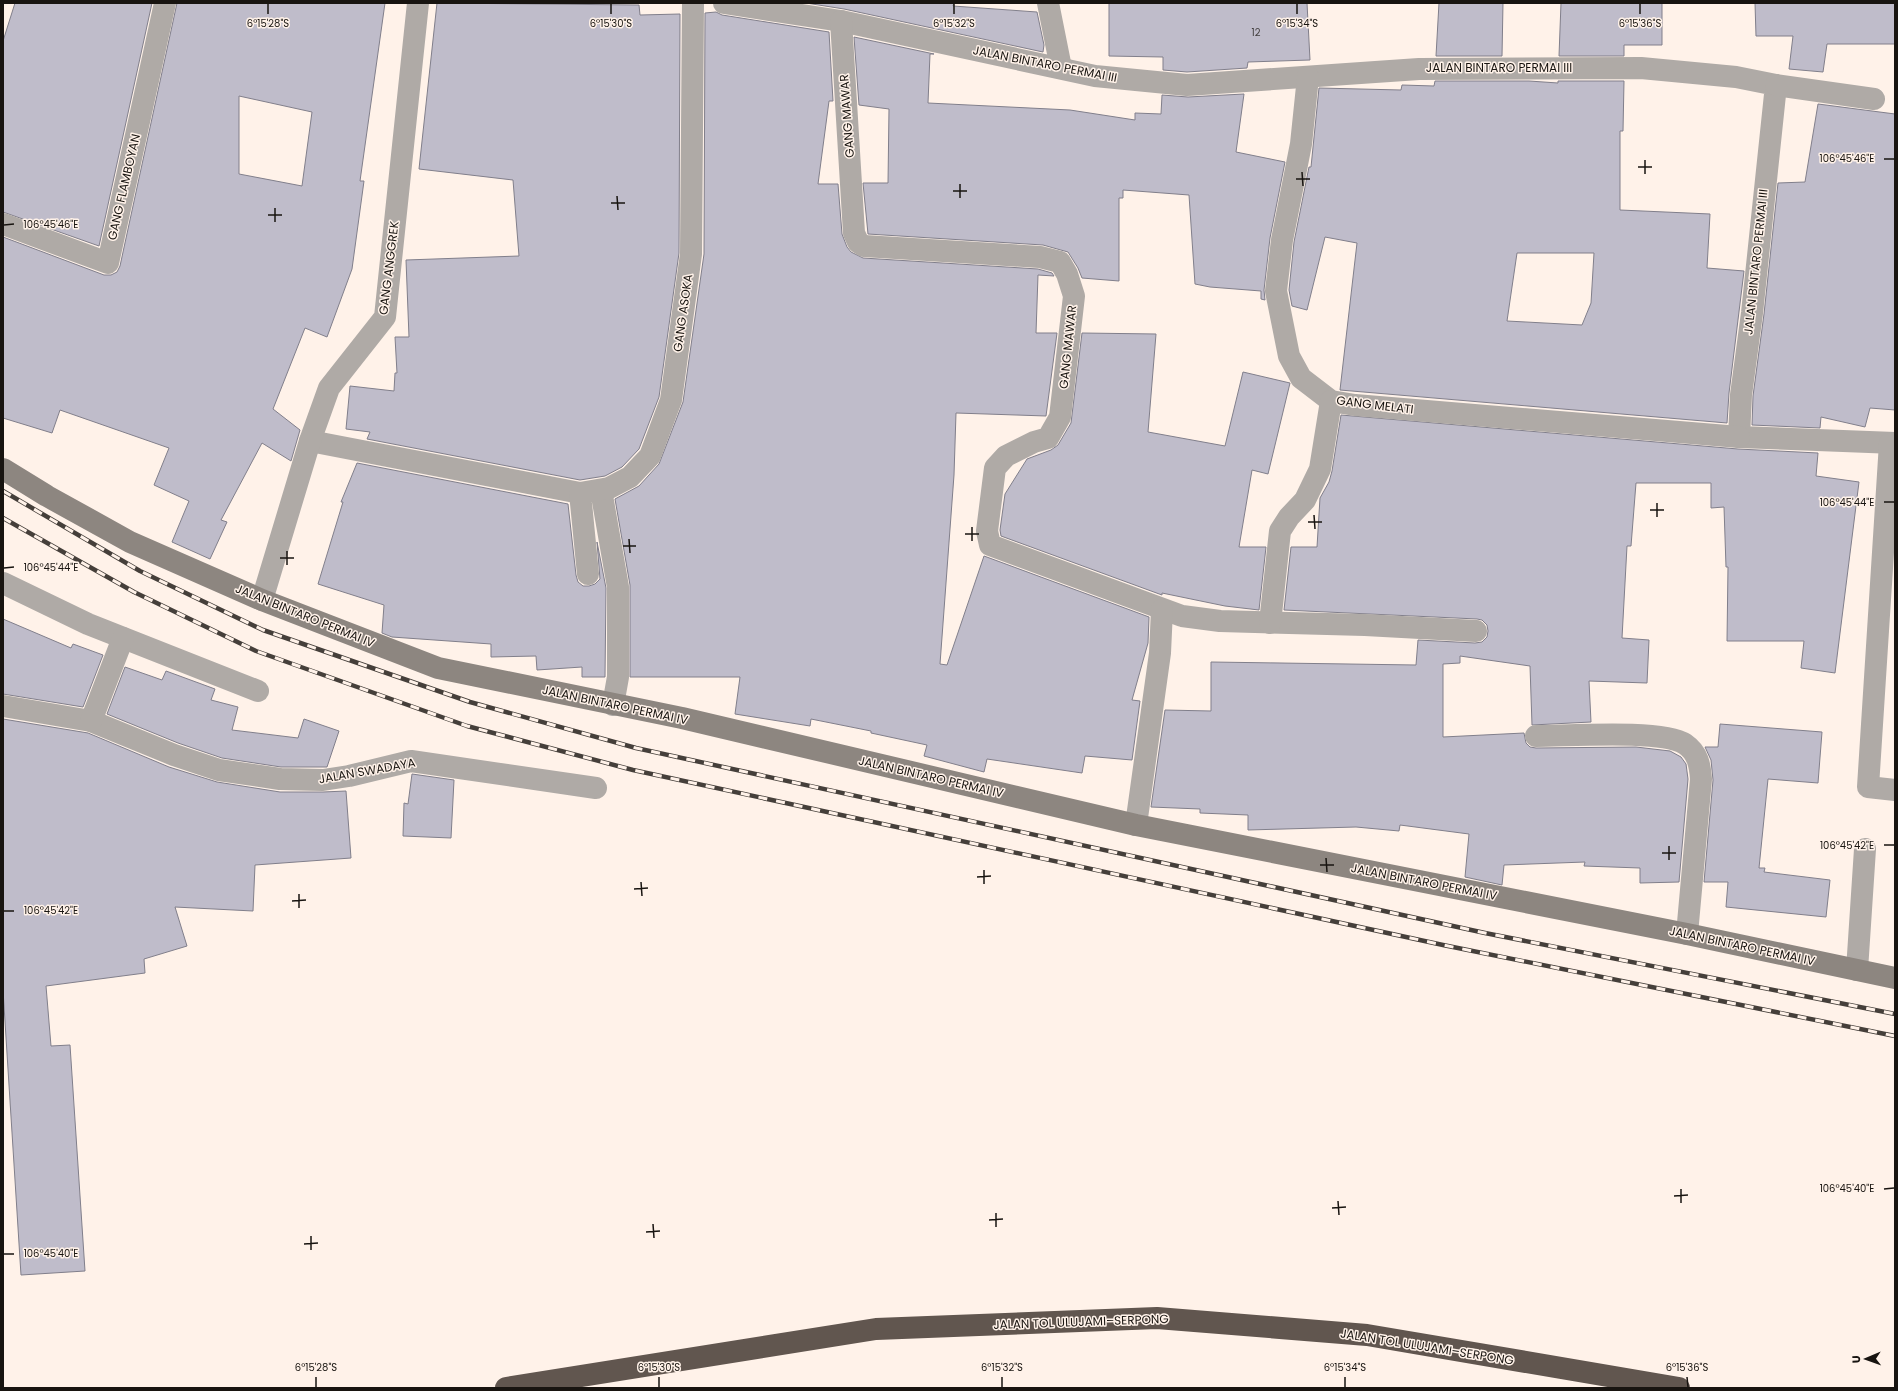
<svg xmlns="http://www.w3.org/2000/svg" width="1898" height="1391" viewBox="0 0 1898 1391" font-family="Poppins,sans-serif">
<rect width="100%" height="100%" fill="#fff2e9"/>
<g fill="#bfbcca" stroke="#817f8b" fill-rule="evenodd">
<polygon points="15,3 152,3 99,246 3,212 3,41"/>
<path d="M 177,3 L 385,3 L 360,181 L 364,181 L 352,269 L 327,337 L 305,328 L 273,409 L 300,430 L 291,461 L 262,443 L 221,520 L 227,522 L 210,559 L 172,542 L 189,501 L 154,485 L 169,448 L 60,410 L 52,433 L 3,418 L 3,237 L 104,275 L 111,275 L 117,272 L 120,266 ZM 239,96 L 312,112 L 302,186 L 239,174 Z"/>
<polygon points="437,3 639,5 640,15 680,14 679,253 659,397 639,449 622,467 605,476 580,480 367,439 370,432 346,429 350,386 394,391 395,373 397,373 395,337 409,337 406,260 519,256 513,180 419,169"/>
<polygon points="806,3 954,3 953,6 1037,12 1044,45 1043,52 844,9"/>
<polygon points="1109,3 1307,3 1310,60 1248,62 1247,68 1187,72 1163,70 1163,57 1109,56"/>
<polygon points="1439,3 1503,3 1502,56 1436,56"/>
<polygon points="1561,3 1662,3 1662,45 1624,45 1624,56 1559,56"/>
<polygon points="1755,3 1895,3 1895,44 1827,44 1823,72 1789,69 1793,36 1756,36"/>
<polygon points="716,12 722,15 829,32 833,101 829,101 818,184 838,184 842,234 847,247 851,252 863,258 1038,269 1052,273 1054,276 1038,275 1036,333 1057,333 1046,416 956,413 954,475 940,664 947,665 984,556 1149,617 1148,643 1132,700 1140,701 1132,760 1085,756 1082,773 987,759 984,772 924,756 927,745 871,733 871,731 811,719 810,726 735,714 740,677 630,677 630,585 615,499 639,486 659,464 683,402 704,254 705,13"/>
<polygon points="854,37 934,54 930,54 928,103 1070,110 1135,120 1135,113 1161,114 1162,95 1188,97 1244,94 1236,152 1285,162 1270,238 1264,290 1265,300 1261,299 1261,291 1210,287 1195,284 1189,195 1123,190 1123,198 1119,198 1119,281 1082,278 1078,268 1068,252 1043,245 868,234 863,183 888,183 889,109 859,105"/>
<path d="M 1435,81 L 1529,81 L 1558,83 L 1558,81 L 1624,81 L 1623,131 L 1620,131 L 1620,210 L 1710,214 L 1707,268 L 1744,271 L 1729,393 L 1727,423 L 1340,390 L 1357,243 L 1325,237 L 1307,310 L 1292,306 L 1289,290 L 1294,242 L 1309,167 L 1311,167 L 1319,88 L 1401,90 L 1402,85 L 1434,86 ZM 1517,253 L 1594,253 L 1591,303 L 1582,325 L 1507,321 Z"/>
<polygon points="1818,104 1895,114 1895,410 1870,408 1865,427 1821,417 1820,428 1752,425 1753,396 1764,314 1778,183 1805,182"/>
<polygon points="1082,333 1156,334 1148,432 1225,446 1243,372 1290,383 1268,474 1252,470 1239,547 1266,547 1259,610 1225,606 1162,593 1162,595 1001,536 1000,530 1005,494 1027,459 1051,450 1058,445 1071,423"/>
<polygon points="1341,415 1738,449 1818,453 1816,476 1859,482 1835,673 1801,668 1804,641 1727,641 1728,567 1726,567 1724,507 1711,508 1711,483 1636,483 1631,546 1627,546 1622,638 1649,640 1647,683 1589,681 1591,722 1532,725 1530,666 1460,656 1460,663 1443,664 1443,737 1524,733 1526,743 1530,747 1536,748 1636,747 1670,751 1681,757 1686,764 1688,779 1679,882 1640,883 1640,868 1584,866 1585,862 1504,865 1502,885 1465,877 1469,834 1400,825 1399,831 1356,827 1248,830 1248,815 1200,813 1200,809 1151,807 1165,710 1211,711 1211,662 1416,665 1418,640 1475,643 1482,642 1487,637 1488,631 1487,625 1482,620 1477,619 1284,610 1291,547 1317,547 1320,498 1329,482 1332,471"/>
<polygon points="357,463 568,504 576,575 578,582 583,586 589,586 595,584 600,579 597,542 606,588 605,677 582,677 582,667 537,670 536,656 491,657 491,644 392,637 382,633 384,605 318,584 343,502 341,502"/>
<polygon points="3,619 71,648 73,644 103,655 83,707 3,694"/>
<polygon points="125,667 162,680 166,671 215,689 211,700 238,707 232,730 298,738 304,719 339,731 327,767 281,767 222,758 178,743 107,714"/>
<polygon points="3,719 88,733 169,767 217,782 280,792 323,792 346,791 351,858 255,865 253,911 175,907 187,946 144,959 145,973 46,986 51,1046 70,1045 85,1271 21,1275 3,990"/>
<polygon points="1720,724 1822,732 1818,783 1768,779 1759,868 1765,868 1764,872 1830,880 1826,917 1726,907 1728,882 1704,882 1713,780 1711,760 1705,747 1718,747"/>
<polygon points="412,774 454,780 451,838 403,836 404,803 408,804"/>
</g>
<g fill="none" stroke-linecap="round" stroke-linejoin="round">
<g stroke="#afaaa6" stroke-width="22">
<polyline points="724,3 841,21 1095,76 1187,85 1419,69 1641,68 1736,77 1776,85 1752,313 1741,395 1739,437 1895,443"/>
<polyline points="1048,3 1061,68"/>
<polyline points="841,21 854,233 858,242 864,246 1040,257 1060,262 1067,274 1074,296 1060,417 1048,438 1034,442 1006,456 995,468 987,531 990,545 1182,616 1220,621 1365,625 1476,631"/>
<polyline points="1308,77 1301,144 1282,240 1276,291 1289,356 1301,378 1331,401 1355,405 1739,437"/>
<polyline points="1776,85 1874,99"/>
<polyline points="3,224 108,263 165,3"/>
<polyline points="310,441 580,493"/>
<polyline points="1890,443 1868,787 1895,790"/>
<polyline points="601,490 618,587 618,677 613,705"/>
<polyline points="588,574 580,493 609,488 630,477 650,456 671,400 691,254 693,3"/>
<polyline points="3,583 88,624 258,691"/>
<polyline points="262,600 310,441 329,388 385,317 418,3"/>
<polyline points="1270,623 1280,531 1289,517 1305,500 1320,469 1331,401"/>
<polyline points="3,706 91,721 174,755 219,770 280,779 323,780 349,776 411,761 596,788"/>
<polyline points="91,721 123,638"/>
<path d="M 1536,736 C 1568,736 1662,729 1685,744 C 1698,753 1700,765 1701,779 L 1687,934"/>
<polyline points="1136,825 1160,653 1162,610"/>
<polyline points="1857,970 1865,849"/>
</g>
<polyline stroke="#8d8680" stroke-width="22" points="3,469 47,496 130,542 262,600 438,668 682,718 1136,825 1687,934 1895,978"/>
<polyline stroke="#61564f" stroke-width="22" points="506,1388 876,1329 1157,1318 1367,1335 1679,1388"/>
<g stroke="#453f3a" stroke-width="4.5">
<g id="rail">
<polyline points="3,491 140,571 263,630 470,702 636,748 1485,933 1895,1014"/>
<polyline points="3,518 134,592 256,651 467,726 633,770 1443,945 1895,1036"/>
</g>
</g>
<use href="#rail" stroke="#fff2e9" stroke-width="3" stroke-dasharray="9" stroke-linecap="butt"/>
</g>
<path fill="none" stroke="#181410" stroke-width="1.5" d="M 268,4 L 268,14M 611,4 L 611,14M 954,4 L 954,14M 1297,4 L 1297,14M 1640,4 L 1640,14M 1884,159 L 1894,159M 1645,160 L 1645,174M 1638,167 L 1652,167M 1302,172 L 1303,186M 1296,179 L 1310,179M 960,184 L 960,198M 953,191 L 967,191M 617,196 L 618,210M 611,203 L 625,203M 275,208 L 275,222M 268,215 L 282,215M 4,225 L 14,224M 1884,502 L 1894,502M 1657,503 L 1657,517M 1650,510 L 1664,510M 1314,515 L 1315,529M 1308,522 L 1322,522M 972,527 L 972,541M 965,534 L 979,534M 629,539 L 630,553M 623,546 L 636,546M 287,551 L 287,565M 280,558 L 294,558M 4,568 L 14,567M 1884,845 L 1894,845M 1669,846 L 1669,860M 1662,853 L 1676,853M 1326,858 L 1327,872M 1320,865 L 1334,865M 984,870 L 984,884M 977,877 L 991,876M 641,882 L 642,896M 634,889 L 648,888M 299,894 L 299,908M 292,901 L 306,900M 4,911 L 14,911M 1681,1189 L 1681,1203M 1884,1189 L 1894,1188M 1674,1196 L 1688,1195M 1338,1201 L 1339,1215M 1332,1208 L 1346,1207M 996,1213 L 996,1227M 989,1220 L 1003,1219M 653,1224 L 654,1238M 646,1232 L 660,1231M 311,1236 L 311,1250M 304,1244 L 318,1243M 4,1254 L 14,1254M 316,1377 L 316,1387M 659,1377 L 659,1387M 1002,1377 L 1002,1387M 1345,1377 L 1345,1387M 1687,1377 L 1688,1387"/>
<g text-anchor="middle" stroke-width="3" stroke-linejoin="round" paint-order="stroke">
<g font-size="10" fill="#423e3e">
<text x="1256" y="36">12</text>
</g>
<g font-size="12" fill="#181410" stroke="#fff2e9">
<text transform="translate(1045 64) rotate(11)" y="4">JALAN BINTARO PERMAI III</text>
<text x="1499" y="72">JALAN BINTARO PERMAI III</text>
<text transform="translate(847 116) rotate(-94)" y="4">GANG MAWAR</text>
<text transform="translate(124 187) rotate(-77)" y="4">GANG FLAMBOYAN</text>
<text transform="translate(1756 262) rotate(-84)" y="4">JALAN BINTARO PERMAI III</text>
<text transform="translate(389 268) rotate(-83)" y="4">GANG ANGGREK</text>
<text transform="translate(683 313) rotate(-82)" y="4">GANG ASOKA</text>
<text transform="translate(1068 347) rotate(-84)" y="4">GANG MAWAR</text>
<text transform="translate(1375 405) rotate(7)" y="4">GANG MELATI</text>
<text transform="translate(305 616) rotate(22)" y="4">JALAN BINTARO PERMAI IV</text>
<text transform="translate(615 705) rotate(12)" y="4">JALAN BINTARO PERMAI IV</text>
<text transform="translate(367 771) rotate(-10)" y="4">JALAN SWADAYA</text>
<text transform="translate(931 777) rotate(13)" y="4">JALAN BINTARO PERMAI IV</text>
<text transform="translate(1424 882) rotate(11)" y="4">JALAN BINTARO PERMAI IV</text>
<text transform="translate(1742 946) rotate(12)" y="4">JALAN BINTARO PERMAI IV</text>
<text transform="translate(1081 1322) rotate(-2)" y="4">JALAN TOL ULUJAMI–SERPONG</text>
<text transform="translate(1427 1347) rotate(9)" y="4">JALAN TOL ULUJAMI–SERPONG</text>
</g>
</g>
<g font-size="10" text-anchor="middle" fill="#181410" stroke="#fff2e9" stroke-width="3" stroke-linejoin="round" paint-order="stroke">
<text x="268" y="27">6°15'28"S</text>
<text x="611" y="27">6°15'30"S</text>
<text x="954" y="27">6°15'32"S</text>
<text x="1297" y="27">6°15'34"S</text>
<text x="1640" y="27">6°15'36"S</text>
<text x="1847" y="162">106°45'46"E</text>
<text x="51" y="228">106°45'46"E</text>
<text x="1847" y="506">106°45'44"E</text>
<text x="51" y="571">106°45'44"E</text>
<text x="1847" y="849">106°45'42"E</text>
<text x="51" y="914">106°45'42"E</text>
<text x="1847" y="1192">106°45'40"E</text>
<text x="51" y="1257">106°45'40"E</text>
<text x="316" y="1371">6°15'28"S</text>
<text x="659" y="1371">6°15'30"S</text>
<text x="1002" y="1371">6°15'32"S</text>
<text x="1345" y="1371">6°15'34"S</text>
<text x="1687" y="1371">6°15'36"S</text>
</g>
<rect width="1898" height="1391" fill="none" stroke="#181410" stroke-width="8"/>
<g transform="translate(1866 1359) rotate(268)" stroke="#fff2e9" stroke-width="3" paint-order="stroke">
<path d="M0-3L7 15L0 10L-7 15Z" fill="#181410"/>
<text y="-6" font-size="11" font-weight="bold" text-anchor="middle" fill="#181410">U</text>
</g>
</svg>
